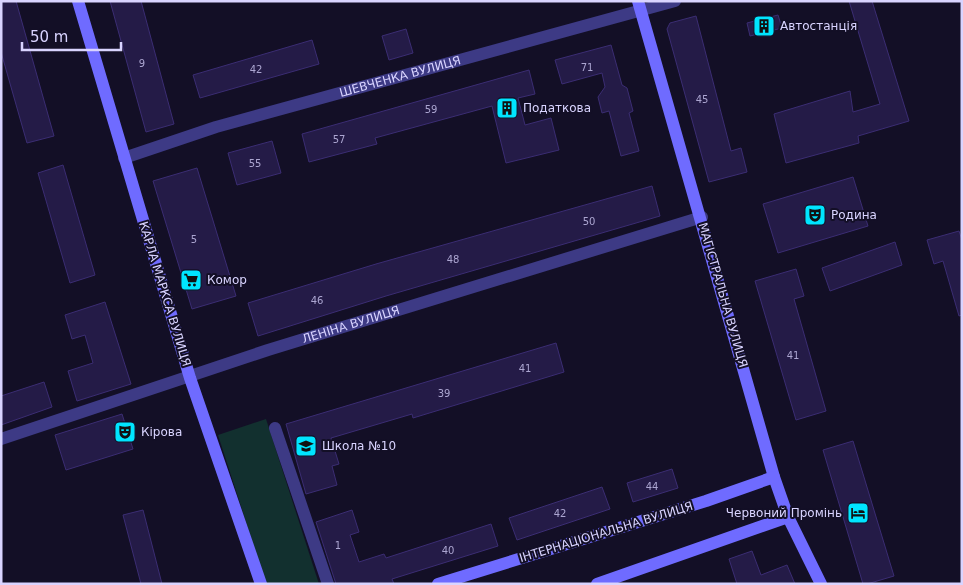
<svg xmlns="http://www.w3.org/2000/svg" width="963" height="585" viewBox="0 0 963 585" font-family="'DejaVu Sans',sans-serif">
<rect width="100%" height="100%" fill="#130f26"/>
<polygon fill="#12302f" points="266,419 319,584 266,584 218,435"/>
<g fill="#241b47" stroke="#3b2d73">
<polygon points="1,1 16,1 54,136 27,143 1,52"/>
<polygon points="110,1 141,1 174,124 146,132"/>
<polygon points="849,1 872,1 909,121 858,136 859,143 786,163 774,114 850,91 853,112 880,104"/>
<polygon points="778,15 782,28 750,36 747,23"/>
<polygon points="696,16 731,151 741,148 747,172 709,182 667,29 670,23"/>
<polygon points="406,29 413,53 389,60 382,36"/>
<polygon points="312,40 319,64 200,98 193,75"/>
<polygon points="611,45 622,85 627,88 633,111 629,113 639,151 621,156 609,111 602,113 598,97 605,87 602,73 562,84 555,60"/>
<polygon points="529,70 535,94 518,98 525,125 551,118 559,150 506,163 492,106 375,138 377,144 309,162 302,134"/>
<polygon points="272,141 281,173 237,185 228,153"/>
<polygon points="63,165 95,275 70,283 38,173"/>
<polygon points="197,168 236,296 192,309 153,181"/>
<polygon points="853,177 868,226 778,253 763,204"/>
<polygon points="652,186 660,216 386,296 258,336 248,303 376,264"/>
<polygon points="959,231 962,240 962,315 959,316 943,261 934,264 927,240"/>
<polygon points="895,242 902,265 830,291 822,268"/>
<polygon points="796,269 804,296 794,299 826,411 796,420 755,281"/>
<polygon points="105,302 131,384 77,401 68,371 93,363 85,335 72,339 65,315"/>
<polygon points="556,343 564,372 413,418 412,414 331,438 339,464 332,466 337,485 306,494 286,424"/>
<polygon points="44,382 52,407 1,425 1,396"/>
<polygon points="122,414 133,449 66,470 55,435"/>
<polygon points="853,441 894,576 867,584 863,584 823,450"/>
<polygon points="672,469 678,488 633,502 627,483"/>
<polygon points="602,487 610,509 517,540 509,518"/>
<polygon points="143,510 162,584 141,584 123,515"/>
<polygon points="352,510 359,532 350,535 359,562 384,554 386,558 491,524 498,546 392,579 394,584 336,584 316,522"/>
<polygon points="752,551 761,575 787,565 795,584 737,584 729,559"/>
</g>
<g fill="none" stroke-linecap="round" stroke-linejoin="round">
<g stroke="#3d3a85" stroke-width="12">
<path id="s1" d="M 124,158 L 216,127 L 675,1"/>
<polyline points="275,428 328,584"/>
<path id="s2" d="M 1,439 L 268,350 L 702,217"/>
</g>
<g stroke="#6f6bff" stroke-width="12">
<polyline points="78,1 190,378 261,584"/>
<polyline points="638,1 774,477 788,517 821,584"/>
<polyline points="438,584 706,501 774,477"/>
<polyline points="597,584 788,517"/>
</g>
</g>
<defs>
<g id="building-square" transform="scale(1.125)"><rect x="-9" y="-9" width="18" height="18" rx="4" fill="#00e5ff" stroke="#130f26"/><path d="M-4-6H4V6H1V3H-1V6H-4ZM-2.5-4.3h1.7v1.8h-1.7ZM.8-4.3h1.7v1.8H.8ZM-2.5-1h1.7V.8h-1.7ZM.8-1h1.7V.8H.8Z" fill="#111"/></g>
<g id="theatre-square" transform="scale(1.125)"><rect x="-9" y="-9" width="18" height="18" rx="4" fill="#00e5ff" stroke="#130f26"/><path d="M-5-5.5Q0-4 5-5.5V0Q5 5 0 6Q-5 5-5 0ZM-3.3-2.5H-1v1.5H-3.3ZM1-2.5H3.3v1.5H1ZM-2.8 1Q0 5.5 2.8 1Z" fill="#111"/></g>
<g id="supermarket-square" transform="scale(1.125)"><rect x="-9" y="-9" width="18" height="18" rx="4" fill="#00e5ff" stroke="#130f26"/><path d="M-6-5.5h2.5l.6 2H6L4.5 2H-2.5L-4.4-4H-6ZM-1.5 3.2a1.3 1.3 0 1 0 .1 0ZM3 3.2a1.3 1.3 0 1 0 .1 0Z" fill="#111"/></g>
<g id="school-square" transform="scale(1.125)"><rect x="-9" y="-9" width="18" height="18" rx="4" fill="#00e5ff" stroke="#130f26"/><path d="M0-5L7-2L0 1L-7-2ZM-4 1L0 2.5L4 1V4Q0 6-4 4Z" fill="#111"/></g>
<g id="hotel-square" transform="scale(1.125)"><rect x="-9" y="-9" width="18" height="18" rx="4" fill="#00e5ff" stroke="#130f26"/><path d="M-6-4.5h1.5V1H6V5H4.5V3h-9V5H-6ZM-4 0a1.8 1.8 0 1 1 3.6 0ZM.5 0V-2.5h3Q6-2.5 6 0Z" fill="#111"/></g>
</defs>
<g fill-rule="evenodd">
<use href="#building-square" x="764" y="26"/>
<use href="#building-square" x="507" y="108"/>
<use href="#theatre-square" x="815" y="215"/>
<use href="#supermarket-square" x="191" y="280"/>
<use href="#theatre-square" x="125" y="432"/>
<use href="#school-square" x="306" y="446"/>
<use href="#hotel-square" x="858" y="513"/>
</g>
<g text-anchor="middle" stroke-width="4" stroke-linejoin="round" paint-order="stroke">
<g font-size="10" fill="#aca6d1">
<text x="142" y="67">9</text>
<text x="587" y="71">71</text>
<text x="256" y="73">42</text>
<text x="702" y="103">45</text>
<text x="431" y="113">59</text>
<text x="339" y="143">57</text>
<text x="255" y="167">55</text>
<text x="589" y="225">50</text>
<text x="194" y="243">5</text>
<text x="453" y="263">48</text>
<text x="317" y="304">46</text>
<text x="793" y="359">41</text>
<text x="525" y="372">41</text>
<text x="444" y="397">39</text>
<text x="652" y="490">44</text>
<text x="560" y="517">42</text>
<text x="338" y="549">1</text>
<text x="448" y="554">40</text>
</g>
<g font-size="12" fill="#d9d4ff" stroke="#130f26" text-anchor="start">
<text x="780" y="30">Автостанція</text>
<text x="523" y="112">Податкова</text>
<text x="831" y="219">Родина</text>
<text x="207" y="284">Комор</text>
<text x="141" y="436">Кірова</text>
<text x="322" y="450">Школа №10</text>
<text x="842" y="517" text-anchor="end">Червоний Промінь</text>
</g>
<g font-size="12" fill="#d9d4ff" stroke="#130f26">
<text dy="4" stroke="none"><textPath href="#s1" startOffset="288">ШЕВЧЕНКА ВУЛИЦЯ</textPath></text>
<text transform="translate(165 294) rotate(73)" y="4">КАРЛА МАРКСА ВУЛИЦЯ</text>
<text transform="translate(723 295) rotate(74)" y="4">МАГІСТРАЛЬНА ВУЛИЦЯ</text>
<text dy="4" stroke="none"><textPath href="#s2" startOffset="368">ЛЕНІНА ВУЛИЦЯ</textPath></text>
<text transform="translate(606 532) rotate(-17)" y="4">ІНТЕРНАЦІОНАЛЬНА ВУЛИЦЯ</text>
</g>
</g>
<rect width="963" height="585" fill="none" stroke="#d9d4ff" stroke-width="5"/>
<path d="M22 42v8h99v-8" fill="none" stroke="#d9d4ff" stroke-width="2.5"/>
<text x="30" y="42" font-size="15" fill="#d9d4ff" stroke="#130f26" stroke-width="4" paint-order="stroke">50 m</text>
</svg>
